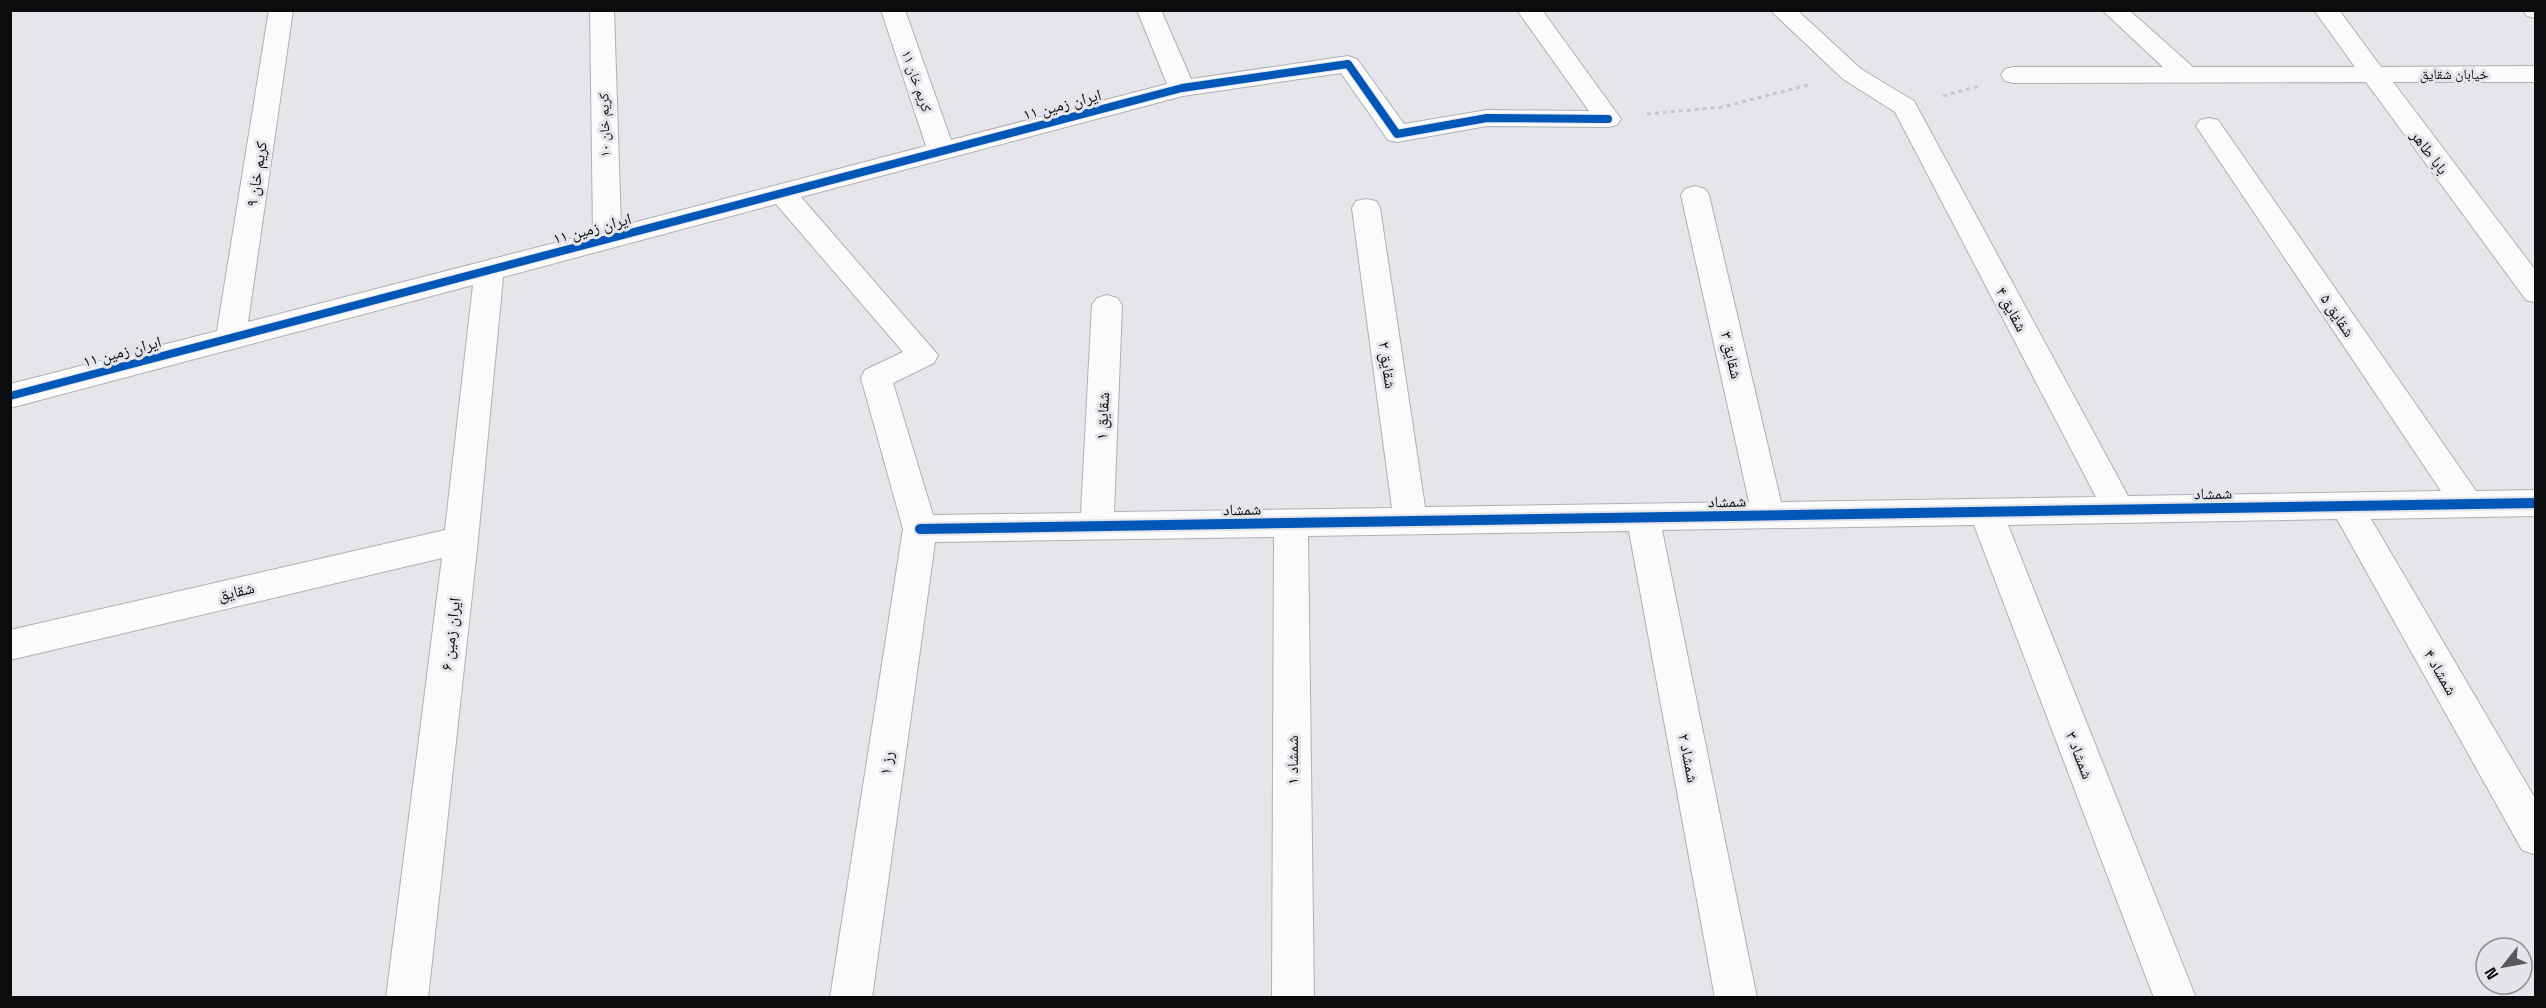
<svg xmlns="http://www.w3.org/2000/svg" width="2546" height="1008" viewBox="0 0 2546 1008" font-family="'Space Grotesk','Noto Naskh Arabic',sans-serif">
<rect width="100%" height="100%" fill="#e5e6e9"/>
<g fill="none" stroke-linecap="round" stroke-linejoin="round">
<g stroke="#b0b0b3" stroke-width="2">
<g id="minor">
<polygon points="269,10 293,10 248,322 593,233 590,10 614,10 621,226 926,146 881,10 905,10 951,140 1167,84 1137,10 1161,10 1191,79 1348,56 1357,59 1404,124 1487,110 1589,111 1517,10 1542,10 1621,119 1617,125 1608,127 1487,126 1397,142 1388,140 1341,73 1183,96 801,197 938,355 934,363 893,383 933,515 1081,513 1092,305 1097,298 1107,295 1117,298 1122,305 1114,512 1392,508 1352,208 1356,201 1366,199 1376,201 1380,208 1425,507 1749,502 1681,195 1685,189 1695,186 1705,189 1709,195 1781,502 2096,497 1895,112 1843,79 1770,10 1797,10 1861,69 1914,101 2128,496 2441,491 2196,126 2200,120 2209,118 2218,120 2476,491 2536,490 2536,516 2371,519 2536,800 2536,855 2522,850 2337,519 2008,525 2196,998 2154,998 1974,525 1662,530 1757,998 1715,998 1629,531 1308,536 1314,998 1272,998 1274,537 935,542 872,998 830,998 903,529 861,378 865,370 903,352 776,204 503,277 478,540 428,998 386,998 442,558 10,660 10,630 445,530 473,285 10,408 10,384 217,331"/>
<polygon points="2102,10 2129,10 2193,67 2355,67 2314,10 2339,10 2381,67 2536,66 2536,82 2393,82 2536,271 2536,303 2526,300 2366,82 2014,83 2005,81 2001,75 2005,69 2014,67 2163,67"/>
<polygon points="2523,10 2536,10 2536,18 2527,16"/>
</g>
</g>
<g stroke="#c7c7c8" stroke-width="3" stroke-dasharray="4 4" stroke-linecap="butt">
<polyline points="1943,96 1979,86"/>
<polyline points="1647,114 1723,107 1808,85"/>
</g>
<use href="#minor" fill="#fbfbfc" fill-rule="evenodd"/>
<g stroke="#e4e5ea" stroke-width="10">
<polyline id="cycleway-far1" points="10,396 1182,88 1348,64 1397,134 1487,118 1608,119"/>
</g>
<g stroke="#e4e5ea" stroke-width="14">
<polyline id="cycleway" points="920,529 2536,503"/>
</g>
<use href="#cycleway-far1" stroke="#0057b8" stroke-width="8"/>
<use href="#cycleway" stroke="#0057b8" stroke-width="10"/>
</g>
<g text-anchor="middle" stroke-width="6" stroke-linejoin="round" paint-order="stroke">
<g font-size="14" fill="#0b0c0d" stroke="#e4e5ea">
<text x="2454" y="79">خیابان شقایق</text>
<text transform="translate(917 81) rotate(71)" y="5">کریم خان ۱۱</text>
<text transform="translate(604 125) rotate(-91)" y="5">کریم خان ۱۰</text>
</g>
<g font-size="16" fill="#0b0c0d" stroke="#e4e5ea">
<text transform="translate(1062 104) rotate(-15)" y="6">ایران زمین ۱۱</text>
<text transform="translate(2430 152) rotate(53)" y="6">بابا طاهر</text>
<text transform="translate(256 174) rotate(-81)" y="6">کریم خان ۹</text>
<text transform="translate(592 228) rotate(-15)" y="6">ایران زمین ۱۱</text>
<text transform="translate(2012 309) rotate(62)" y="6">شقایق ۴</text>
<text transform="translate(2338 315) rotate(56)" y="6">شقایق ۵</text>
<text transform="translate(122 351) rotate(-15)" y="6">ایران زمین ۱۱</text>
<text transform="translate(1732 355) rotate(77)" y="6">شقایق ۳</text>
<text transform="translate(1388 365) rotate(82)" y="6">شقایق ۲</text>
<text transform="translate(1102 416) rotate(-87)" y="6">شقایق ۱</text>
<text transform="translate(2213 493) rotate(-1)" y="6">شمشاد</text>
<text transform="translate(1727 501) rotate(-1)" y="6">شمشاد</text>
<text transform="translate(1242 509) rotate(-1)" y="6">شمشاد</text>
<text transform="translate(236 591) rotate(-13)" y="6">شقایق</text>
<text transform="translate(450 634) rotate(-83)" y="6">ایران زمین ۶</text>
<text transform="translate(2441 672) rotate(60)" y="6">شمشاد ۴</text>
<text transform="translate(2080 755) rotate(69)" y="6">شمشاد ۳</text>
<text transform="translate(1689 758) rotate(79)" y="6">شمشاد ۲</text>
<text transform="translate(1292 760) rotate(-90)" y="6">شمشاد ۱</text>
<text transform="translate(886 763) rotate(-82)" y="6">رز ۱</text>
</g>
</g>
<rect width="2546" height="1008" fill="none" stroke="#0b0c0d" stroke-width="24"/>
<g transform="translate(2504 966) rotate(239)"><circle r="28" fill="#e4e5ea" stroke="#8d8e92" stroke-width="1.5"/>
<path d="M0-4.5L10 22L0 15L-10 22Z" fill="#57585a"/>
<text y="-9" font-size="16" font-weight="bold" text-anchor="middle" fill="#0b0c0d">N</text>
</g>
</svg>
